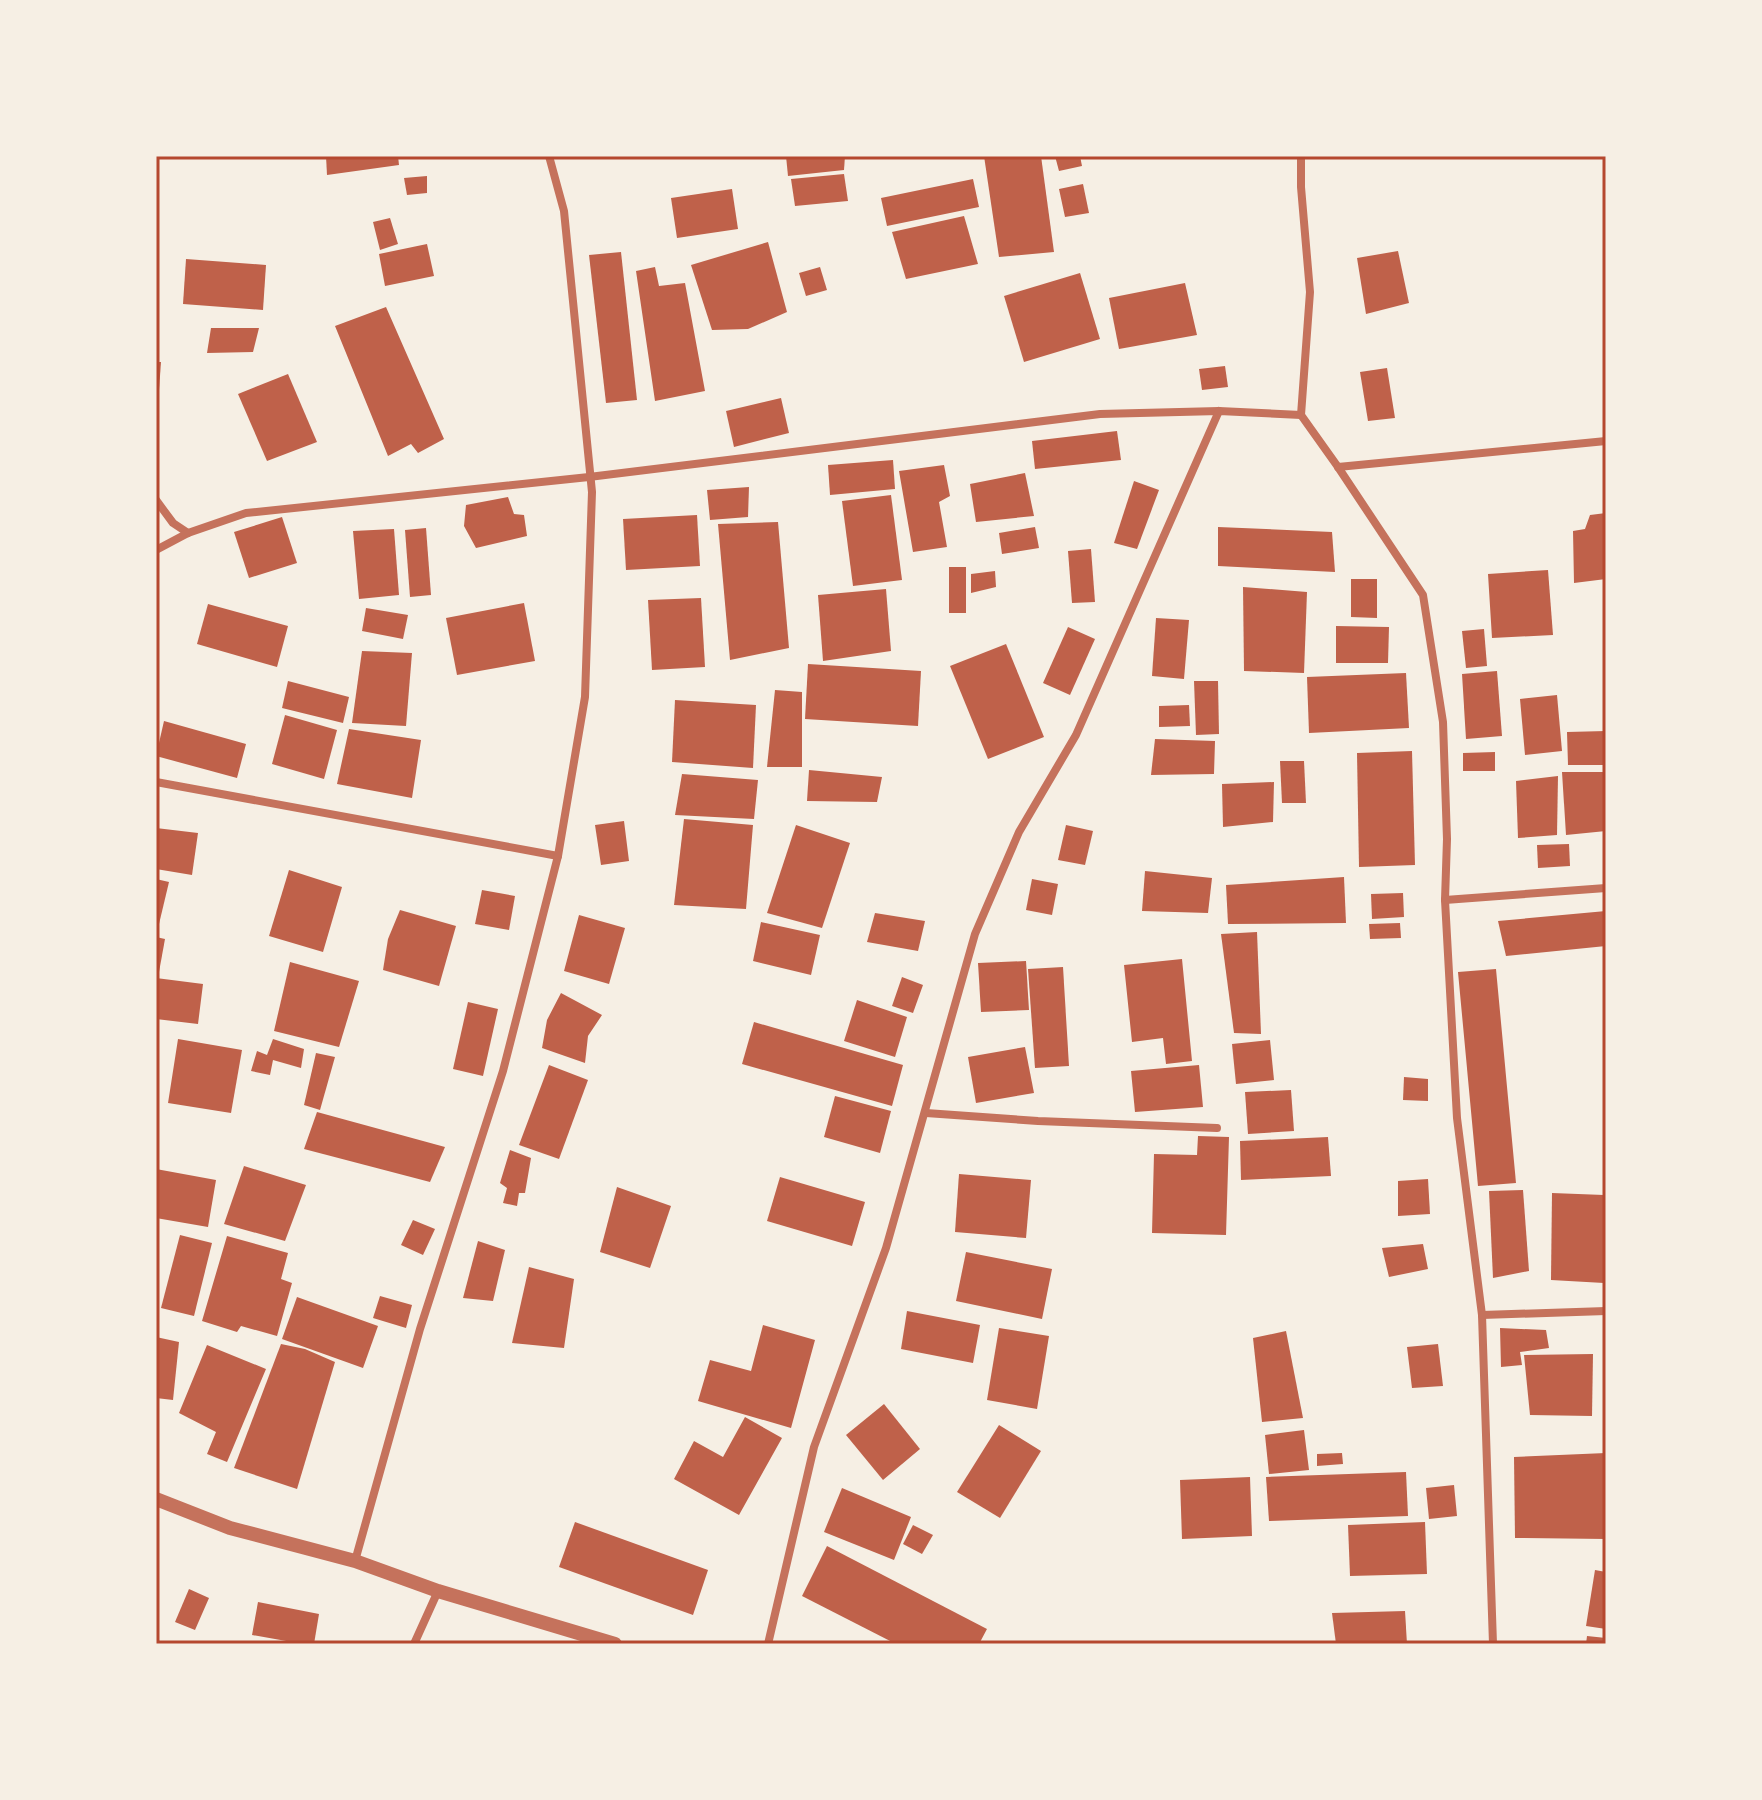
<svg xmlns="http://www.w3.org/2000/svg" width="1762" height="1800" viewBox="0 0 1762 1800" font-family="'Exo 2',sans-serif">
<rect width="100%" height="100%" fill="#f6efe4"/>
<g fill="#bf614a">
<polygon points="326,156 398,156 399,165 327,175"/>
<polygon points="786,156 845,156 844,170 788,176"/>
<polygon points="984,156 1041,156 1054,252 999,257"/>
<polygon points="1055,156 1080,156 1082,166 1059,171"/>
<polygon points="844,174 848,201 795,206 791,179"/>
<polygon points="427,176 427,193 407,195 404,178"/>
<polygon points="973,179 979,207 887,226 881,198"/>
<polygon points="1083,184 1089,213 1065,217 1059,189"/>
<polygon points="732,189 738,229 677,238 671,198"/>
<polygon points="964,216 978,264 906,279 892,232"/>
<polygon points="390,218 398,244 380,250 373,222"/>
<polygon points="768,242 787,312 748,329 712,330 691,265"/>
<polygon points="427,244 434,276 385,286 379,254"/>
<polygon points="1398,251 1409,303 1366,314 1357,258"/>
<polygon points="621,252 637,400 606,403 589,255"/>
<polygon points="186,259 266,265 263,310 183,304"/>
<polygon points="655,267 659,286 685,283 705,391 655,401 636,271"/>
<polygon points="820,267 827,290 806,296 799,273"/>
<polygon points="1080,273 1100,339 1024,362 1004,296"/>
<polygon points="1185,283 1197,335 1119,349 1109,298"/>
<polygon points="386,307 444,439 418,453 411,444 388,456 335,326"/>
<polygon points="211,328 259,328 253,352 207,353"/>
<polygon points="156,362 161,362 158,404 156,404"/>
<polygon points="1225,366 1228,387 1202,390 1199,369"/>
<polygon points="1387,368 1395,418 1368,421 1360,372"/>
<polygon points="288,374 317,442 267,461 238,394"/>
<polygon points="781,398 789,433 734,447 726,411"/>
<polygon points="1117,431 1121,460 1035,469 1032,441"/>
<polygon points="893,460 895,489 830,495 828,465"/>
<polygon points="944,465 950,496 939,502 947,547 913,552 899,471"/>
<polygon points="1025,473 1034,516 976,522 970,484"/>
<polygon points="1134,481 1159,490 1137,549 1114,543"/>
<polygon points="749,487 748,517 710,520 707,490"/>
<polygon points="891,495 902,580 853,586 842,501"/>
<polygon points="508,497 514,514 524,515 527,536 476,548 464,526 466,505"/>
<polygon points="1606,513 1606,579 1574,583 1573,531 1585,529 1590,515"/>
<polygon points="697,515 700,566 626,570 623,519"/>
<polygon points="282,517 297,563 249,578 234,532"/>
<polygon points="778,522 789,648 730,660 718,524"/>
<polygon points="1035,527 1039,548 1002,554 999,533"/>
<polygon points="1218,527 1332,532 1335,572 1218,566"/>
<polygon points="426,528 431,595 410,597 405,530"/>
<polygon points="394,529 399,595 359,599 353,531"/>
<polygon points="1091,549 1095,602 1072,603 1068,551"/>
<rect x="949" y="567" width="17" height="46"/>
<polygon points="1548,570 1553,635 1492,638 1488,574"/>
<polygon points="995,571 996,587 971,593 971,574"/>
<polygon points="1351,579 1377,579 1377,618 1351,617"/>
<polygon points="1243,587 1307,592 1304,673 1244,671"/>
<polygon points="886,589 891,651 823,661 818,595"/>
<polygon points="701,598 705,667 652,670 648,600"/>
<polygon points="524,603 535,661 457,675 446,618"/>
<polygon points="208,604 288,626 277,667 197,644"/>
<polygon points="366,608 408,615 403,639 362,631"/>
<polygon points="1156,618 1189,620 1184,679 1152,676"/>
<polygon points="1336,626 1389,627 1388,663 1336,663"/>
<polygon points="1068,627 1095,639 1070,695 1043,683"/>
<polygon points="1484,629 1487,666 1466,668 1462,631"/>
<polygon points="1006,644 1044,737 988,759 950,666"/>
<polygon points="362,651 412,653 406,726 352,723"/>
<polygon points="808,664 921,671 918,726 805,719"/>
<polygon points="1497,671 1502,736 1466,739 1462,674"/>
<polygon points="1406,673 1409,728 1309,733 1307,677"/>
<polygon points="288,681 349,697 343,723 282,708"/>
<polygon points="1194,681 1218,681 1219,734 1196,735"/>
<polygon points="775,690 802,692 802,767 767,767"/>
<polygon points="1557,695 1562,751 1525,755 1520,699"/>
<polygon points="675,700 756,705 753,768 672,762"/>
<polygon points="1189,705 1190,726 1159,727 1159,706"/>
<polygon points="285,715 337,730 324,779 272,764"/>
<polygon points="164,721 246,744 237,778 156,756"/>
<polygon points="349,729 421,740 412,798 337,784"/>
<polygon points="1606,731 1606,765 1568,765 1567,732"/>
<polygon points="1155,739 1215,741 1214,774 1151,775"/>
<polygon points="1412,751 1415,865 1359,867 1357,753"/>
<polygon points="1495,752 1495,771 1463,771 1463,753"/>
<polygon points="1280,761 1304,761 1306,803 1282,803"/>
<polygon points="809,770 882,777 877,802 807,801"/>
<polygon points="1562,772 1606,772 1606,831 1566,835"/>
<polygon points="682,774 758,780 754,819 675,815"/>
<polygon points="1558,776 1557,835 1518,838 1516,781"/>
<polygon points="1274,782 1273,822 1223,827 1222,784"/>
<polygon points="684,819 753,825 746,909 674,905"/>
<polygon points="624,821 629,861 601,865 595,825"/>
<polygon points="796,825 850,843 822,928 767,913"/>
<polygon points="1066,825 1093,831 1085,865 1058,860"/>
<polygon points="156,828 198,833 192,875 156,869"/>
<polygon points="1569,844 1570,866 1538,868 1537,845"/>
<polygon points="289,870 342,887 323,952 269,936"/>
<polygon points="1145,871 1212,878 1208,913 1142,911"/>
<polygon points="1344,877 1346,923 1228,924 1226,885"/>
<polygon points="156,879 169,882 159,924 156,923"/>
<polygon points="1032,879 1058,884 1052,915 1026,910"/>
<polygon points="482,890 515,896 509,930 475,924"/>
<polygon points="1403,893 1404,917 1372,919 1371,894"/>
<polygon points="400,910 456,926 439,986 383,970 388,939"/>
<polygon points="1606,911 1606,946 1506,956 1498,921"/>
<polygon points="875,913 925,921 918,951 867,942"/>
<polygon points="579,915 625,928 609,984 564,971"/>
<polygon points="761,922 820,935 811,975 753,961"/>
<polygon points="1400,923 1401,938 1370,939 1369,924"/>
<polygon points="1257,932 1261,1034 1234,1033 1221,934"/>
<polygon points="156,937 165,939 159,972 156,972"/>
<polygon points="1182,959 1192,1061 1166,1064 1163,1038 1132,1042 1124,965"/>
<polygon points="1026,961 1029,1010 981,1012 978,963"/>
<polygon points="290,962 359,981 339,1047 274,1031"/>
<polygon points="1063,967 1069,1066 1035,1068 1028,969"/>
<polygon points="1496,969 1516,1183 1478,1186 1458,972"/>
<polygon points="902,977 923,985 913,1013 892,1006"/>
<polygon points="156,978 203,984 198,1024 156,1019"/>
<polygon points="561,993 602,1015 588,1036 585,1063 542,1048 547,1020"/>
<polygon points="857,1000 907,1017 895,1057 844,1041"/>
<polygon points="468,1002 498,1009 483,1076 453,1069"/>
<polygon points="754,1022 903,1065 892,1106 742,1064"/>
<polygon points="178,1039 242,1050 231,1113 168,1103"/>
<polygon points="273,1039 304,1049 301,1068 273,1060 270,1075 251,1071 257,1051 267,1055"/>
<polygon points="1270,1040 1274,1080 1236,1084 1232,1044"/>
<polygon points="1025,1047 1034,1093 976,1103 968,1057"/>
<polygon points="316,1053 335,1057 320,1110 304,1105"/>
<polygon points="549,1065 588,1080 559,1159 519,1145"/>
<polygon points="1199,1065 1203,1107 1135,1112 1131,1071"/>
<polygon points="1404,1077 1428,1079 1428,1101 1403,1100"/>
<polygon points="1291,1090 1294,1131 1248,1134 1245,1092"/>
<polygon points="835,1096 891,1111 880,1153 824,1137"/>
<polygon points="317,1112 445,1147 430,1182 304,1149"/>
<polygon points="1198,1136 1229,1137 1226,1235 1152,1233 1154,1154 1197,1155"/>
<polygon points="1328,1137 1331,1176 1241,1180 1240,1141"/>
<polygon points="510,1150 531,1158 525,1193 519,1193 517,1206 503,1203 507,1188 500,1183"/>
<polygon points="244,1166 306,1185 285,1241 224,1224"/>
<polygon points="156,1169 216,1180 208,1227 156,1218"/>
<polygon points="959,1174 1031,1180 1026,1238 955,1232"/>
<polygon points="780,1177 865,1202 852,1246 767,1221"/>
<polygon points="1428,1179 1430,1214 1398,1216 1398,1181"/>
<polygon points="617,1187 671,1206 650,1268 600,1252"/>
<polygon points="1523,1190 1529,1271 1493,1278 1489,1191"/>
<polygon points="1552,1193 1604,1195 1604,1283 1551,1280"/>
<polygon points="413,1220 435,1229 423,1255 401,1245"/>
<polygon points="180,1235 212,1243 194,1316 161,1308"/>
<polygon points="227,1236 288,1253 281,1279 292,1283 277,1336 241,1326 237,1332 202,1321"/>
<polygon points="478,1241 505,1250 493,1301 463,1298"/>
<polygon points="1423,1244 1428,1269 1389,1277 1382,1248"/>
<polygon points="966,1252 1052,1269 1042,1319 956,1301"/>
<polygon points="529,1267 574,1279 564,1348 512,1343"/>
<polygon points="380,1296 412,1305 406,1328 373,1318"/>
<polygon points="297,1297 378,1326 363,1368 282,1339"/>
<polygon points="907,1311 980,1325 973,1363 901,1349"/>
<polygon points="763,1325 815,1340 791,1428 698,1401 710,1360 751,1371"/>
<polygon points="999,1328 1049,1336 1037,1409 987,1400"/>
<polygon points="1500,1328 1546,1330 1549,1348 1520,1352 1522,1365 1501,1367"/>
<polygon points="1286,1331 1303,1418 1262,1422 1253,1338"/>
<polygon points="156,1337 179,1342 173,1400 156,1398"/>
<polygon points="281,1344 305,1349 335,1362 297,1489 234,1468"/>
<polygon points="1438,1344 1443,1386 1412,1388 1407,1347"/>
<polygon points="207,1345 266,1369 227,1462 207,1454 216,1432 179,1413"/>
<polygon points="1593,1354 1592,1416 1530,1415 1524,1355"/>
<polygon points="884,1404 920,1449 883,1480 846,1435"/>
<polygon points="745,1417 782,1438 739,1515 674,1479 694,1441 723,1457"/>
<polygon points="999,1425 1041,1451 1000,1518 957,1492"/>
<polygon points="1304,1430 1309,1470 1269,1474 1265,1435"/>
<polygon points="1342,1453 1343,1464 1317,1466 1317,1454"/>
<polygon points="1606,1453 1606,1539 1515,1538 1514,1457"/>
<polygon points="1406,1472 1408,1516 1269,1521 1266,1477"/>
<polygon points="1250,1477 1252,1536 1182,1539 1180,1480"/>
<polygon points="1454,1485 1457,1516 1429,1519 1426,1488"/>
<polygon points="842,1488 911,1517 894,1560 824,1532"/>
<polygon points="575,1522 708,1570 693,1615 559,1567"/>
<polygon points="1425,1522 1427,1574 1350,1576 1348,1525"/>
<polygon points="913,1525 933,1535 922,1554 903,1544"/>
<polygon points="827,1546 987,1629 979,1644 896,1644 802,1596"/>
<polygon points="1595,1570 1606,1572 1606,1629 1586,1626"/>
<polygon points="189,1589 209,1598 195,1630 175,1622"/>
<polygon points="258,1602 319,1614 314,1644 303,1644 252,1635"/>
<polygon points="1405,1611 1407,1644 1336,1644 1332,1613"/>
<polygon points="1587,1636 1606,1638 1606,1644 1586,1644"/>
</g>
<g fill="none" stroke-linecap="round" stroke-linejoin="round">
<g stroke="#c5725c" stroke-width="8">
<polyline points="1301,156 1301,187 1310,292 1301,415 1338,467 1423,595 1443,722 1447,839 1445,900 1457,1118 1482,1315 1493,1644"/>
<polyline points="1338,467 1606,441"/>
<polyline points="156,500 173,523 188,533"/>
<polyline points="156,550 188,533 246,513 589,477 1100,414 1219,411 1301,415"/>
<polyline points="156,782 558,856"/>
<polyline points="1445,900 1606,888"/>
<polyline points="926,1113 1038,1121 1217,1128"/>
<polyline points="1482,1315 1606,1311"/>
<polyline points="355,1561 420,1329 503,1071 558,856 585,697 592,492 564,211 549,156"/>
<polyline points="414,1644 438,1591"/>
<polyline points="768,1644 814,1447 886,1248 975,934 1019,832 1076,735 1219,411"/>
</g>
<polyline stroke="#c5725c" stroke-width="14" points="156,1499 230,1528 355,1561 438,1591 615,1644"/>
</g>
<rect width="1762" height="1800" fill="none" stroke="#f6efe4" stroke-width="316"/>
<rect x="158" y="158" width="1446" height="1484" fill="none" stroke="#b5482f" stroke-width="3"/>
</svg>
